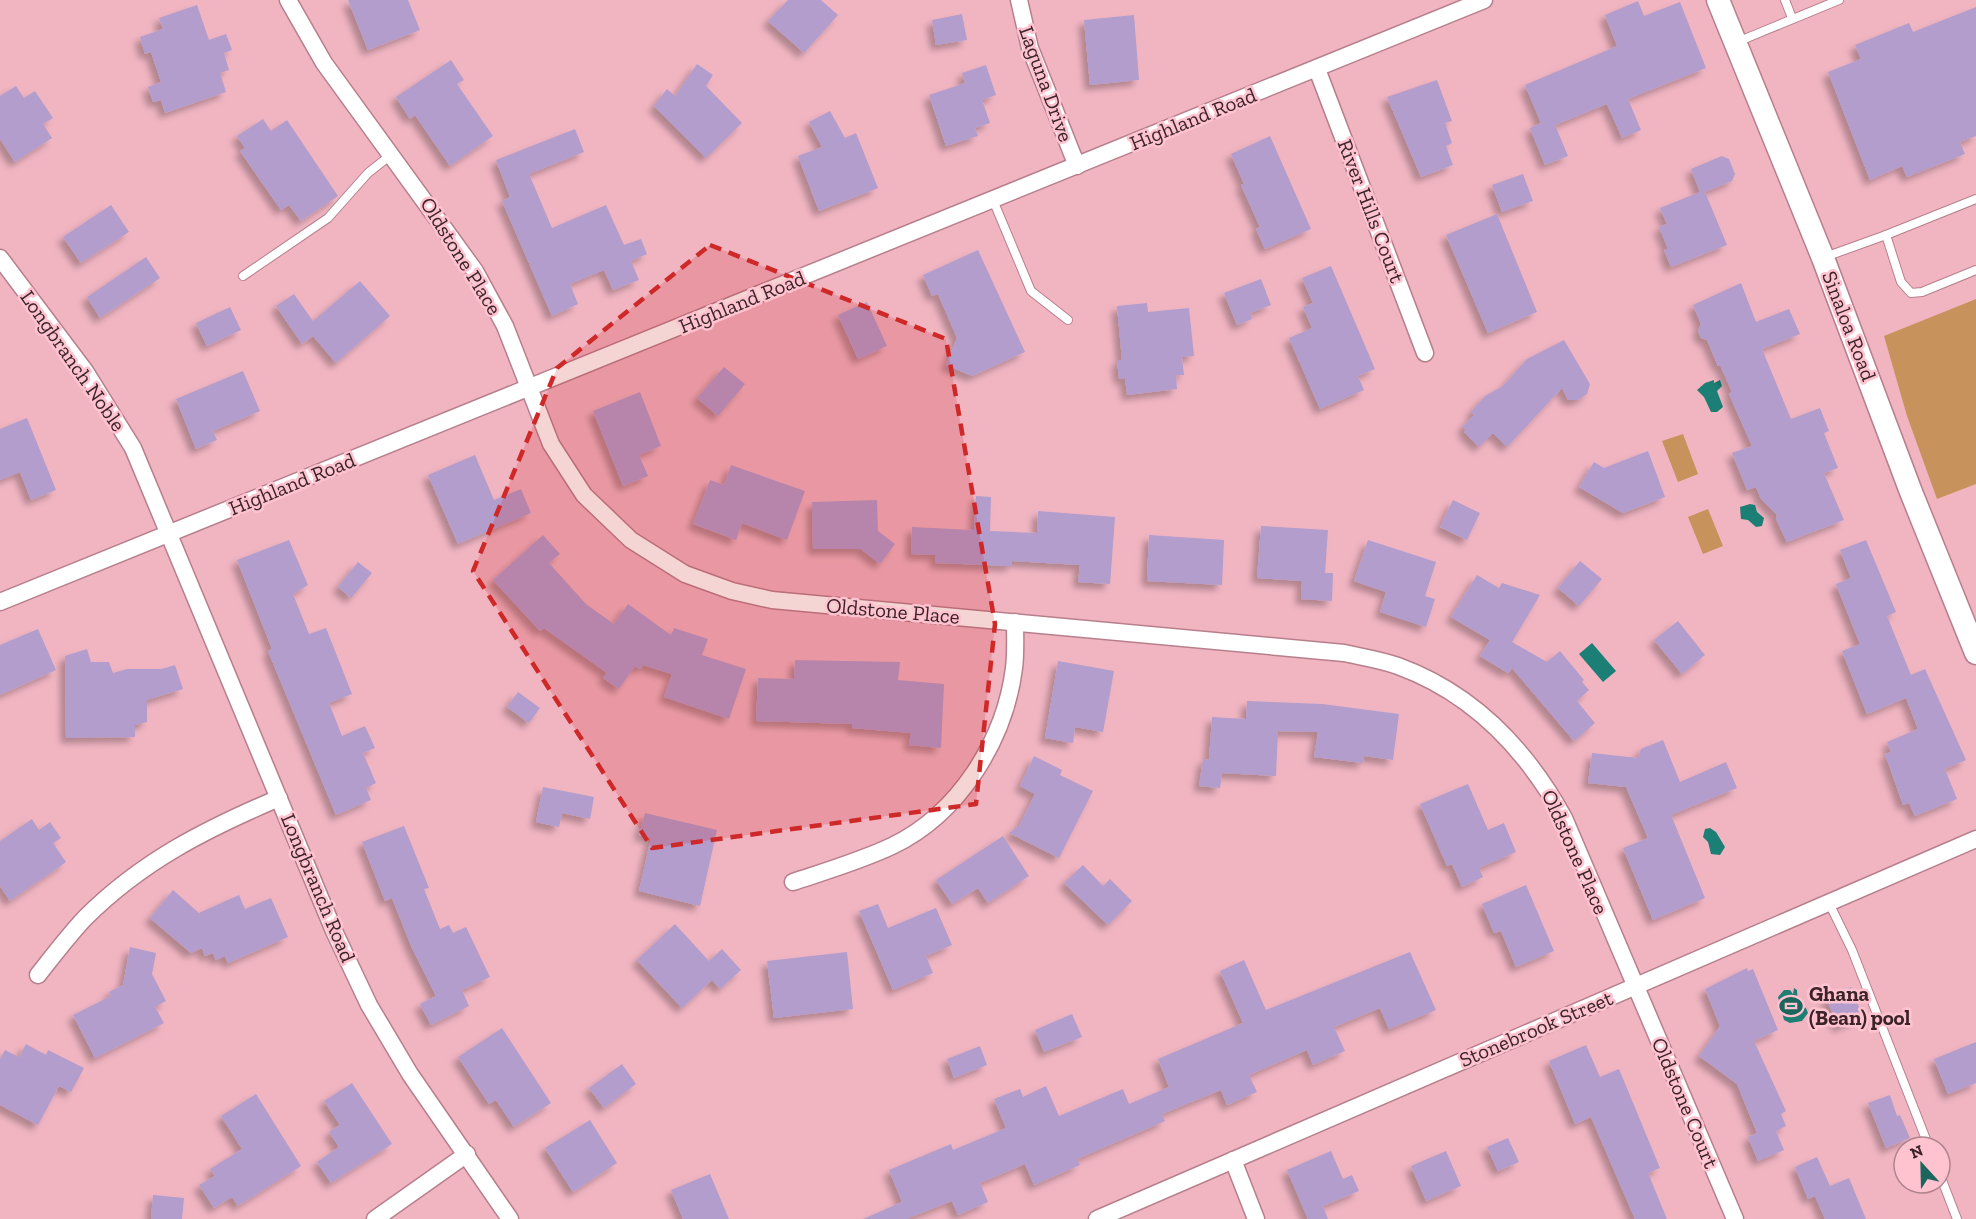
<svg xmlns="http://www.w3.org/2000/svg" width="1976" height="1219" viewBox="0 0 1976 1219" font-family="'Zilla Slab',serif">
<defs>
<filter id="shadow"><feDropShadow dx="-5.5" dy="5.5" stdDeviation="3" flood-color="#0004"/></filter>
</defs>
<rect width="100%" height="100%" fill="#f1b5c2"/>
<g fill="#c8925c">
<polygon points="1976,299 1976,484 1937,499 1907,416 1884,336"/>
<polygon points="1683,434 1698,474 1678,482 1662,441"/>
<polygon points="1708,509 1723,546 1703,554 1688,517"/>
</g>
<g fill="#1b7f75">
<polygon points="1714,380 1714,383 1720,380 1722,386 1717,391 1723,407 1717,412 1711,412 1704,397 1697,390 1705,383"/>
<polygon points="1750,504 1755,505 1757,512 1764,518 1762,526 1756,527 1748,520 1741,519 1740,507"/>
<polygon points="1592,643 1616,671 1603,682 1579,654"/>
<polygon points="1710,828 1716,832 1725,847 1720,855 1711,854 1708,842 1703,837 1705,829"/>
<polygon points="1794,988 1797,990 1798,1005 1806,1008 1808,1013 1802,1021 1790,1023 1784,1020 1778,997 1784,990 1790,990 1793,994"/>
</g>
<g fill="#b29dcd" filter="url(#shadow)">
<polygon points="348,0 408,0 420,30 368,50"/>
<polygon points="788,0 821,0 838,15 804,53 768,21"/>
<polygon points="1638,1 1644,16 1680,2 1706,68 1628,99 1641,130 1622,138 1607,104 1555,125 1568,156 1545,165 1530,128 1541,123 1525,85 1617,46 1605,15"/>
<polygon points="197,5 209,40 226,34 232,50 224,53 229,70 220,73 226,92 165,113 161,100 153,102 148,87 161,82 151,52 145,54 140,37 163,29 159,18"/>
<polygon points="1976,7 1976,136 1960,142 1965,154 1907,177 1902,166 1870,180 1828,72 1861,59 1855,45 1909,23 1913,32"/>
<polygon points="962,14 967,40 936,45 932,20"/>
<polygon points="1134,15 1139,80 1090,85 1084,20"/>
<polygon points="451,60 464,80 457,84 493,136 450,166 415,115 410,119 396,97"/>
<polygon points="697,64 713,75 706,86 742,123 706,158 654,106 667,89 675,96"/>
<polygon points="986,65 996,95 982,100 990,123 975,128 978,136 946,146 929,95 965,83 962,73"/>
<polygon points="1437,80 1452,121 1445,123 1452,143 1446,146 1453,165 1421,177 1387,97"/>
<polygon points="16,86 24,98 35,91 53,118 43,124 52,138 15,162 0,139 0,96"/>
<polygon points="830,111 845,138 856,133 878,188 819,211 798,156 822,147 809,122"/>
<polygon points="263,119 271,131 287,120 338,196 301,221 289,205 281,210 240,151 245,148 237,136"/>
<polygon points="575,129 584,152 529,174 552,228 606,205 624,245 641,239 647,254 631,261 639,280 613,290 604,270 570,284 578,304 552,316 502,201 510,197 496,160"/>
<polygon points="1270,136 1311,229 1265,249 1256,229 1260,227 1241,185 1244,184 1231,154"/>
<polygon points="1722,156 1729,159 1735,174 1732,181 1705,192 1727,245 1671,267 1664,250 1668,249 1659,227 1667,224 1660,208 1700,192 1691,169"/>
<polygon points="1523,174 1533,201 1502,212 1492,185"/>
<polygon points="111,205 129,232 81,263 63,237"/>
<polygon points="1497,214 1537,312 1488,333 1446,235"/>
<polygon points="978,250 1025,352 972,376 946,365 957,338 938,294 932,296 923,275"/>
<polygon points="146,257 160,278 100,318 87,297"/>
<polygon points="1331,266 1375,369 1358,376 1364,390 1320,409 1289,338 1312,328 1303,307 1313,303 1302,278"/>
<polygon points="1261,279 1271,305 1250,313 1252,319 1237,325 1224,293"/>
<polygon points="360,281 390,316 336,363 313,336 302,344 276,306 294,294 313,321"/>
<polygon points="1741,283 1756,322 1789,309 1800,334 1762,349 1791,419 1820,408 1829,431 1824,433 1838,468 1824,473 1844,520 1787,542 1776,519 1777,515 1761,499 1756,487 1747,490 1732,453 1752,446 1729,394 1732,392 1720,365 1718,366 1707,340 1701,338 1698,331 1701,324 1693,305"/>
<polygon points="867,302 887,346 858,359 838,315"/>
<polygon points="1147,303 1148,312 1189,308 1194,356 1182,357 1184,375 1176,375 1177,389 1127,395 1125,378 1119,379 1117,360 1122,360 1117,306"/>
<polygon points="230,307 241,330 207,346 196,323"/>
<polygon points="1564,340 1590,384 1587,394 1578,400 1568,400 1562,388 1507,447 1493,433 1479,447 1464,432 1466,429 1462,427 1474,415 1471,412 1485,396 1503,386 1527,359"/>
<polygon points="724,367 745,384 718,416 697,398"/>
<polygon points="243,371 260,411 213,431 217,440 196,449 176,399"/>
<polygon points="640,392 661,446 639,455 648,476 623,486 593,411"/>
<polygon points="27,418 56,490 31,500 20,472 0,480 0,429"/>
<polygon points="1648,451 1665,497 1623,513 1579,487 1594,462 1604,468"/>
<polygon points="475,455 494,500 521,489 531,513 458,544 428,475"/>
<polygon points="731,465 805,491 787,540 742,523 736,540 693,524 710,480 724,485"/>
<polygon points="976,496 991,497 990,531 1037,533 1038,511 1115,517 1110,584 1078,582 1080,565 1012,561 1012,566 935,563 936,555 911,554 912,527 974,530"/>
<polygon points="877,500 878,531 895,544 880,564 861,549 813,549 812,502"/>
<polygon points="1453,500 1480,513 1467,540 1440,527"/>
<polygon points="1261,526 1328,530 1325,573 1333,573 1332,601 1301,599 1302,581 1257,578"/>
<polygon points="543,535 560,554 549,563 586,604 614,624 628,604 671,635 674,628 708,639 702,655 746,669 729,719 664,697 672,674 643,665 640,669 635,666 619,689 603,678 607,673 544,628 540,631 493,580"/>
<polygon points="1149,535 1224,540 1222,585 1147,581"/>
<polygon points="289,540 308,585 293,594 309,634 326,628 352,694 329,703 342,736 365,726 375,748 363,753 376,783 366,788 371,800 336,815 268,651 272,649 237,560"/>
<polygon points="1368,540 1436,562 1425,596 1435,599 1426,627 1380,612 1386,592 1354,581"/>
<polygon points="1866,540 1896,612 1887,616 1911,675 1925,669 1966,760 1945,769 1957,799 1915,816 1909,803 1903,805 1885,754 1891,752 1887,742 1918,729 1906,698 1867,714 1842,651 1860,644 1836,584 1851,578 1840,550"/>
<polygon points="1580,561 1602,579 1579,606 1558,588"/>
<polygon points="358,562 372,573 351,598 338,587"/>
<polygon points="1477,575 1499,588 1502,583 1540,595 1512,642 1547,662 1560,651 1584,680 1582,682 1589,690 1577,701 1595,723 1574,741 1512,668 1508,673 1480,656 1490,640 1451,617"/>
<polygon points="1678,621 1705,655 1682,674 1654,640"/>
<polygon points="38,629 56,670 0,695 0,645"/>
<polygon points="87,649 91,662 109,662 113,673 127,669 162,669 175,665 183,689 147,700 147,722 135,725 135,737 66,738 65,656"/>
<polygon points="795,660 900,662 898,680 944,684 941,748 909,745 911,733 852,728 852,724 756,721 758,678 794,679"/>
<polygon points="1058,661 1114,671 1103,732 1075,727 1073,743 1045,738"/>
<polygon points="518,692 540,708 529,723 507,707"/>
<polygon points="1247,701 1322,704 1399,714 1393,760 1364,756 1363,763 1314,757 1318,732 1278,731 1276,776 1222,773 1220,788 1199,786 1203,759 1209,760 1212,717 1246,719"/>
<polygon points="1663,740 1680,782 1726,762 1737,788 1671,815 1705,898 1653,920 1623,848 1648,838 1626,787 1588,783 1592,753 1638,758 1641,749"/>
<polygon points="1034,756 1062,770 1060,775 1093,791 1059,858 1009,833 1019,826 1035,794 1020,786"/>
<polygon points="1468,784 1488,830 1504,823 1516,852 1479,868 1483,877 1462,887 1452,864 1447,866 1420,804"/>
<polygon points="543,787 594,797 590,819 562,813 559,827 536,822"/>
<polygon points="645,813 717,830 700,906 639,891 651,838 639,835"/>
<polygon points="32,819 39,830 50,822 61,838 53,843 66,862 10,901 0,886 0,841"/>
<polygon points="404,826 429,888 424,889 440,929 449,925 453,933 466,927 490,977 462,990 469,1006 431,1025 420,1004 436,996 412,948 392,898 385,901 362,842"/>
<polygon points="1003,836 1029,876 988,903 978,888 952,904 936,880"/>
<polygon points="1083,865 1103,886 1110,879 1132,901 1108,925 1064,883"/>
<polygon points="1526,885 1554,951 1516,967 1501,931 1494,933 1482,904"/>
<polygon points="173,890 199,913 239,895 245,909 271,898 288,937 228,963 225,956 216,960 213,953 205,956 202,948 191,953 150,918"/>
<polygon points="878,904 888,928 936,908 952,945 926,956 933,973 893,990 859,911"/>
<polygon points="675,924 709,961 722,949 741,970 720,989 712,980 682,1008 637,960"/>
<polygon points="130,947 156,953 152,974 166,1001 155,1007 164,1023 95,1058 73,1015 111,996 109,992 123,985"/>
<polygon points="847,952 853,1009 774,1018 767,961"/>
<polygon points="1410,952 1436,1010 1389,1029 1380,1008 1334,1027 1345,1051 1313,1065 1307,1050 1249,1075 1257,1092 1227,1105 1221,1090 1162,1114 1165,1121 1077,1159 1080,1165 1034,1185 1025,1164 980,1183 988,1202 958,1215 952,1201 906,1219 863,1219 902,1202 889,1170 951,1144 953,1150 1006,1128 994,1099 1020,1089 1023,1097 1046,1086 1059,1116 1123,1089 1129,1104 1169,1087 1158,1059 1243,1023 1220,971 1244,960 1266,1010"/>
<polygon points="1747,968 1748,971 1753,969 1778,1030 1754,1041 1786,1111 1781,1114 1786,1126 1776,1131 1784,1150 1758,1161 1748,1137 1757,1133 1737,1084 1699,1056 1720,1026 1705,989"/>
<polygon points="1851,987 1863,1017 1838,1027 1826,997"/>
<polygon points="1072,1014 1082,1037 1044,1052 1035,1030"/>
<polygon points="502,1028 551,1103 514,1127 496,1100 489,1104 458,1057"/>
<polygon points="1976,1042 1976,1083 1948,1094 1934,1059"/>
<polygon points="26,1044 46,1055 48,1050 84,1068 71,1092 59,1086 38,1125 0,1105 0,1059 5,1050 19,1057"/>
<polygon points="1586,1045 1600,1077 1619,1069 1660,1168 1648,1173 1667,1219 1635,1219 1591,1117 1575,1124 1549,1061"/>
<polygon points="980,1046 987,1065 954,1078 947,1059"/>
<polygon points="622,1064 636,1084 604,1108 589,1088"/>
<polygon points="352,1083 392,1144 331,1183 317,1162 339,1147 329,1132 340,1125 324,1101"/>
<polygon points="256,1094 301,1166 238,1206 232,1197 214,1208 199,1185 215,1176 210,1169 242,1149 221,1116"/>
<polygon points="1890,1095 1897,1116 1900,1115 1910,1138 1886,1148 1868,1103"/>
<polygon points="590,1120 617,1163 573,1192 545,1148"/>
<polygon points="1508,1138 1519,1162 1498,1171 1487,1147"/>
<polygon points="1331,1151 1343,1179 1352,1175 1359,1191 1323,1206 1328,1219 1308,1219 1287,1170"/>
<polygon points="1446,1151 1461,1186 1426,1201 1411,1166"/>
<polygon points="1817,1157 1830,1186 1849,1178 1866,1219 1825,1219 1815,1196 1808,1199 1795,1167"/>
<polygon points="710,1174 729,1219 683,1219 671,1190"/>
<polygon points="153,1195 184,1198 182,1219 151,1219"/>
</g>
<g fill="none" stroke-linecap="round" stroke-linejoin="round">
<g stroke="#b77f8c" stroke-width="10">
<g id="lane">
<polyline points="1785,0 1792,18"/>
<polyline points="1737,42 1839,0"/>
<polyline points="993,200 1031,291 1068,320"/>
<polyline points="1886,235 1976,199"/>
<polyline points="1825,257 1886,235 1901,282 1911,293 1922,292 1976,270"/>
<polyline points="243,276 328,218 368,173 392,154"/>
<polyline points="1829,903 1852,950 1929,1147"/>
<polyline points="1940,1175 1957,1219"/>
</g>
</g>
<g stroke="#b77f8c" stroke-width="19">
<g id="street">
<path d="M 288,0 L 324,63 L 475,271 L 505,326 L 551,444 L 584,495 L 631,540 L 685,574 L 732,591 L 772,600 L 1344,653 C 1362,657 1381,660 1398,666 C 1472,693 1526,749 1564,818 L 1735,1219"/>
<polyline points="1019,0 1030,48 1077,166"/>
<polyline points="1317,69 1425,353"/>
<polyline points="0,258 85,371 133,448 334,931 369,1005 410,1074 510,1219"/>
<polyline points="0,602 1484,0"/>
<path d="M 793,882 C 826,871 860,861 892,846 C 959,814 1005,740 1014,668 C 1016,653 1015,637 1015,622"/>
<path d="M 38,975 C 53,956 68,936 85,918 C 142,861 206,829 279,798"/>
<polyline points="1233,1160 1256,1219"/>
<polyline points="375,1219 467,1154"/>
<polyline points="1097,1219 1976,839"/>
</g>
</g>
<g stroke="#b77f8c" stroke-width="25">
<polyline id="secondary" points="1718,0 1823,258 1911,492 1976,653"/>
</g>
<use href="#lane" stroke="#fff" stroke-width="8"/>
<use href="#street" stroke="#fff" stroke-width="16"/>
<use href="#secondary" stroke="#fff" stroke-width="22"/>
</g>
<path fill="#ce2828" fill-opacity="0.2" stroke="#ce2828" stroke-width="4.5" stroke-dasharray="12 8" stroke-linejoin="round" d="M 710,245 L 946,339 L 995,624 L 976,804 L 652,848 L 473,571 L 557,368 Z"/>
<defs>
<g id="stadium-bare" transform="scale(1.8)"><path d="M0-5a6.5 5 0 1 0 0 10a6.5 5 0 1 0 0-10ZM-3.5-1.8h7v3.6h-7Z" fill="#1b655d" stroke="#ffc2cf" stroke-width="2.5" paint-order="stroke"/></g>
</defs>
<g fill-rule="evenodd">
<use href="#stadium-bare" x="1791" y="1006"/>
</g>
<g text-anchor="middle" stroke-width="5" stroke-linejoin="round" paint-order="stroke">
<g font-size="21" fill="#3a2429" stroke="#ffc2cf">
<text transform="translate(1046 84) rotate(70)" y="7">Laguna Drive</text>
<text transform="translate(1193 119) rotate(-22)" y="7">Highland Road</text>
<text transform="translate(1371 211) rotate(69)" y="7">River Hills Court</text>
<text transform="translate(461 256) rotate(58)" y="7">Oldstone Place</text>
<text transform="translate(742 302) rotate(-22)" y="7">Highland Road</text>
<text transform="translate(1849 326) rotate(69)" y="7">Sinaloa Road</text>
<text transform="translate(73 361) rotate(55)" y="7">Longbranch Noble</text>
<text transform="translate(292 484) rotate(-22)" y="7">Highland Road</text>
<text transform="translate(893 611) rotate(5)" y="7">Oldstone Place</text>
<text transform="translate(1575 852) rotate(66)" y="7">Oldstone Place</text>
<text transform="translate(318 888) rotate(67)" y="7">Longbranch Road</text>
<text transform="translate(1536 1029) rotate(-23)" y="7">Stonebrook Street</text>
<text transform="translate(1685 1103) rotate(67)" y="7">Oldstone Court</text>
</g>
<g font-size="21" font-weight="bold" fill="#3a2429" stroke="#ffc2cf" text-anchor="start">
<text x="1809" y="1001">Ghana<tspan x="1809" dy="24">(Bean) pool</tspan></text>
</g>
</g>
<g transform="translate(1922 1165) rotate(338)"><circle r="28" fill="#ffc2cf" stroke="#b0838d" stroke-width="1.5"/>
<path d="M0-4.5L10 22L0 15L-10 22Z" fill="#1b655d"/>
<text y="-9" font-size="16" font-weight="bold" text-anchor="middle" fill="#3a2429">N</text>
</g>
</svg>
